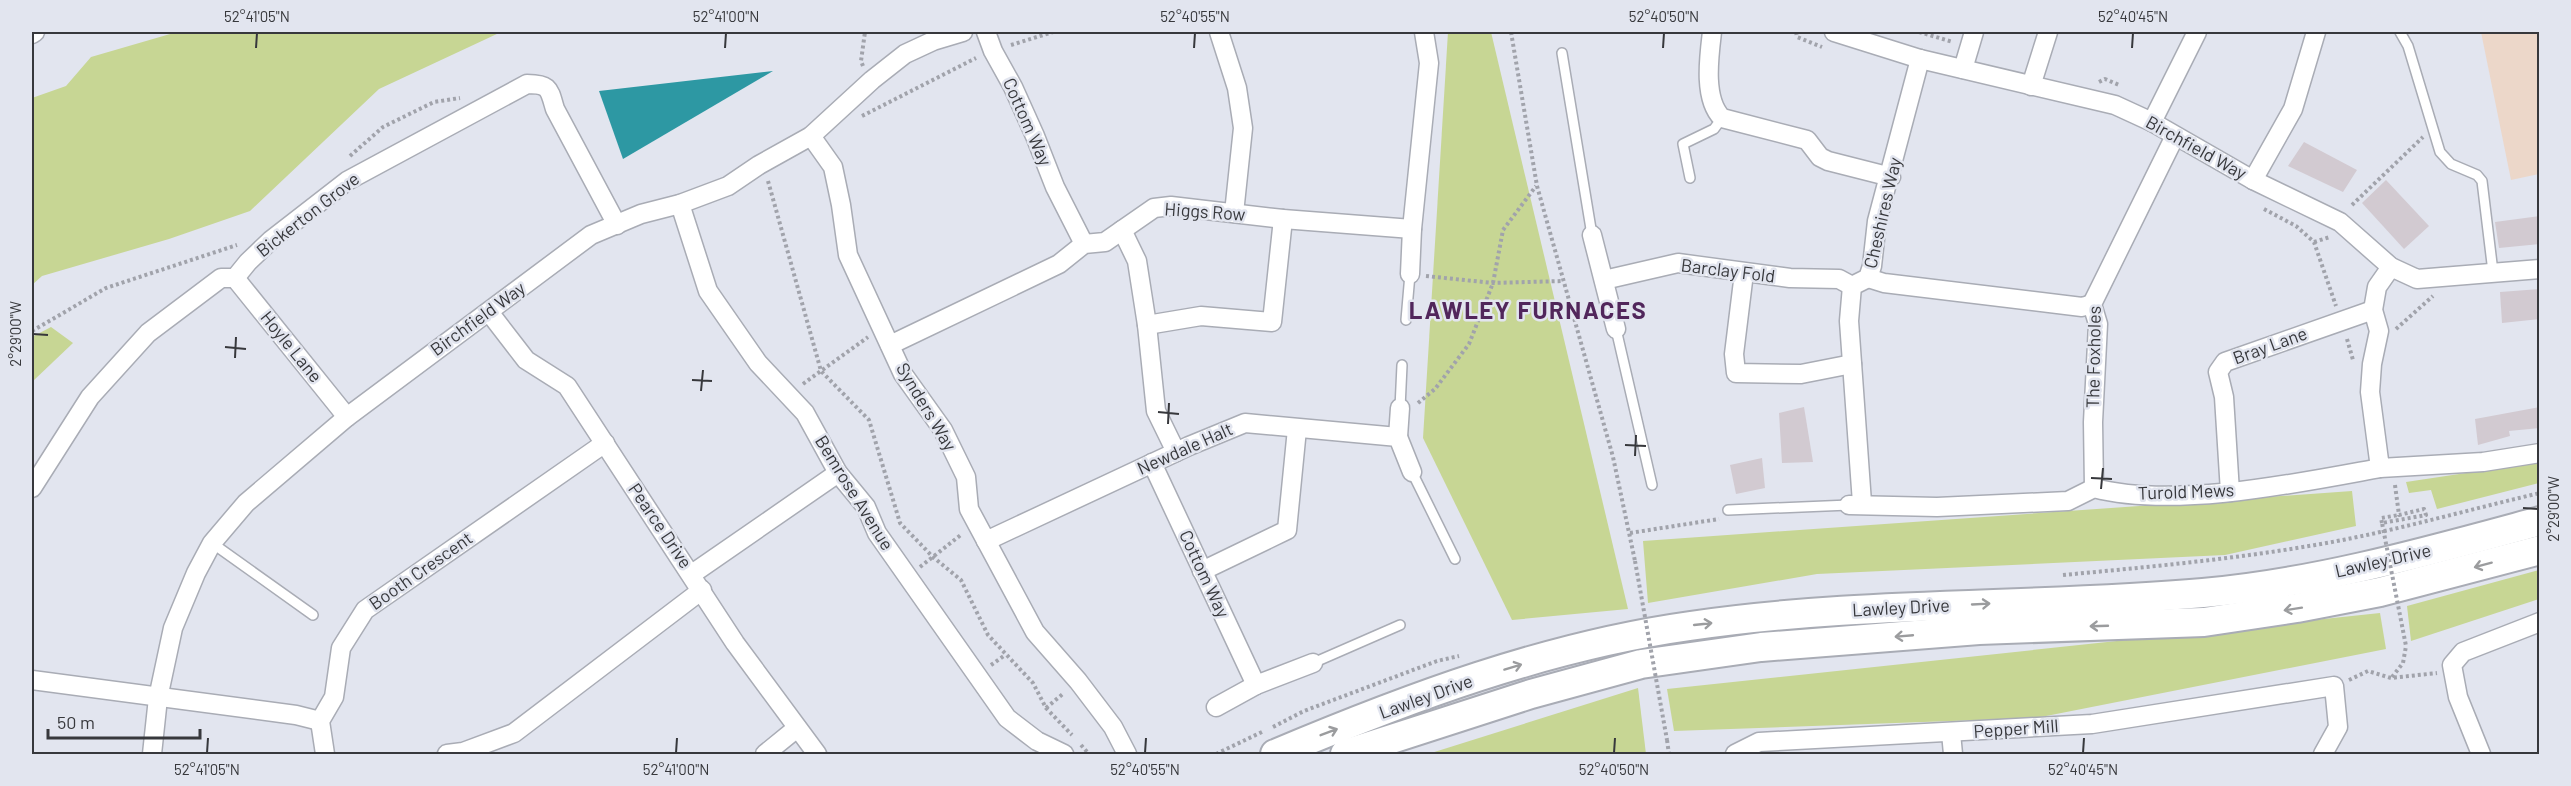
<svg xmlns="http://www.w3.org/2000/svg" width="2571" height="786" viewBox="0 0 2571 786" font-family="Barlow,sans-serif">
<rect width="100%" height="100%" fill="#e2e5ef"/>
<polygon fill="#ecd7c9" points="2481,32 2539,32 2539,174 2511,180"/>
<g fill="#c7d694">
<polygon points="177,32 619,32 499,33 379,89 250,211 169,239 42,276 32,285 32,98 66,86 91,57"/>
<polygon points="1448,32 1491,32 1628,609 1512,620 1423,438"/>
<polygon points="51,327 73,343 32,382 32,337"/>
<polygon points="2539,462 2539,483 2437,509 2431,490 2409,493 2406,482"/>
<polygon points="2352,491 2356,526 2225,555 1817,574 1648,603 1643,541"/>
<polygon points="2539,570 2539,599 2411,641 2407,606"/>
<polygon points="2380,613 2386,649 2036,718 1674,731 1667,689"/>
<polygon points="1638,688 1646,754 1428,754"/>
</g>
<polygon fill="#2d98a3" points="773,71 623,159 599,91"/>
<g fill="#d2cad1">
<polygon points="2304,142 2357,170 2343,192 2288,166"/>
<polygon points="2386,180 2429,226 2404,249 2362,203"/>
<polygon points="2540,216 2540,244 2499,248 2495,222"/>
<polygon points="2540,289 2540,319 2502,323 2500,292"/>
<polygon points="1804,407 1813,462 1782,463 1779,413"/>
<polygon points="2540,407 2540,428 2509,431 2510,436 2478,445 2475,419"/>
<polygon points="1762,458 1765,488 1736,494 1730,465"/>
</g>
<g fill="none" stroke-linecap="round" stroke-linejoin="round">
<g stroke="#a9acb5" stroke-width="12">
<g id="service">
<polyline points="2400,32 2408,46 2440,152 2451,164 2477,175 2482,181 2493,272"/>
<polyline points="1562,53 1592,235"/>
<polyline points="1690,178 1683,144 1714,129 1722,118"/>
<polyline points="1406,320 1410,274"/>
<polyline points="1616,329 1652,485"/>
<polyline points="1400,408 1402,365"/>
<polyline points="1412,472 1455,559"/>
<polyline points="1728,510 1849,505"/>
<polyline points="212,543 313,615"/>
<polyline points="1313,663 1400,625"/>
</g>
</g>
<g stroke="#a9acb5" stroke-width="21">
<g id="minor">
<polyline points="986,32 993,51 1013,87 1035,136 1055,187 1084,244"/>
<polyline points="1219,32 1237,88 1243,128 1234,213"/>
<path d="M 1712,32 C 1709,57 1703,99 1722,118 L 1807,140 L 1820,157 L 1828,161 L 1891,177"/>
<polyline points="1834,32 1920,59 2115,105 2152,122 2253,180 2340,222 2391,267 2417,279 2540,269"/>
<polyline points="32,34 35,32"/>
<polyline points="1963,69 1974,32"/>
<polyline points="2031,86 2048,32"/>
<polyline points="2152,122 2197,32"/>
<polyline points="811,136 833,167 841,205 848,255 903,374 943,430 966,477 969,509 1035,632 1078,681 1113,727 1127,754"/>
<polyline points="2253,180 2293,109 2316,32"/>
<polyline points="680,204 708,291 758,363 805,413 838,473 866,507 877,533 1007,718 1037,741 1064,754"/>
<polyline points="1122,230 1137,261 1147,325 1156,411 1176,452"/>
<polyline points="1592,235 1616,329"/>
<polyline points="2391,267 2377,287 2373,310 2379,331 2372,364 2370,392 2380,468 2483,462 2540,453"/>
<polyline points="1744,273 1734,354 1736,373 1801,374 1852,364"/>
<polyline points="1410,274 1412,229 1429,63 1424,32"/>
<polyline points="235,278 347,417"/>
<polyline points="1868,278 1884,283 2082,307 2092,304"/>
<polyline points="1604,280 1678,263 1790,278 1839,279 1852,286"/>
<polyline points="489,312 526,360 567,386 735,643 817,754"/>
<polyline points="1147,325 1201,316 1272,322 1283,219"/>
<polyline points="890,345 1059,264 1084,244 1105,242 1154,208 1171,206 1283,219 1412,229"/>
<polyline points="1398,437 1400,408"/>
<polyline points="1152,463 1256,685"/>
<path d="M 32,488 L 90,397 L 148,333 L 221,278 L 235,278 L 248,262 L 271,240 L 347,181 L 527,84 C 550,84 549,89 555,109 L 617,225"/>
<polyline points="2094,488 2093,422 2098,324 2092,304 2175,136"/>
<polyline points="2230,492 2224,397 2218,372 2225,362 2373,310"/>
<polyline points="1862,503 1849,321 1852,286 1868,278 1872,266 1877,221 1920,59"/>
<path d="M 1849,505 L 1937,507 L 2068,501 L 2094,488 C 2174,509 2298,483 2380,468"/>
<polyline points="986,541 1189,446 1245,423 1398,437 1412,472"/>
<polyline points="1202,571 1287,530 1297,429"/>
<polyline points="692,574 838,473"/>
<polyline points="32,680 296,715 320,721"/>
<polyline points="1216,707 1256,685 1313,663"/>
<polyline points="1951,733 1953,754"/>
<polyline points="152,754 158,698 173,628 196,573 212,543 246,503 347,417 591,235 641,214 680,204 728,186 759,165 811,136 872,80 905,54 933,41 963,32"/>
<polyline points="325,754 320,721 334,697 341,648 365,610 605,443"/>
<polyline points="447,754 463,752 514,733 702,590"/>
<polyline points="765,754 797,728"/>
<polyline points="1735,754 1759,742 2092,724 2334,686 2338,727 2323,754"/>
<polyline points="2481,754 2458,697 2452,665 2463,652 2540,622"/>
</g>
</g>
<g stroke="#a9acb5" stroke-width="32">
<g id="primary">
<path d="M 1275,754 C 1408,698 1547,646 1690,626 C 1860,601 2032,608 2203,593 C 2317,583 2429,551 2540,521"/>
<polyline points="1345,754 1531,694 1641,664 1761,647 1979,630 2204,622 2297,608 2380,592 2540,550"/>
</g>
</g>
<g stroke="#a1a3ab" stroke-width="4" stroke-dasharray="3 3" stroke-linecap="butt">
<polyline points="1511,32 1537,186 1613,457 1635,561"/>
<polyline points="1796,32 1797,37 1822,47"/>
<polyline points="1919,32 1953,42"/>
<polyline points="1011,45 1053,32"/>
<polyline points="863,66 861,61 865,32"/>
<polyline points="2099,82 2105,79 2119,85"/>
<polyline points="862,116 976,58"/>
<polyline points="350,156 383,127 434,102 460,98"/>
<polyline points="768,181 821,371 869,420 900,523 933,557 961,580 988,635 1033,683 1046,708 1072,735"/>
<polyline points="2352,205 2423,137"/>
<polyline points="2264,209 2296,226 2314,242 2336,306"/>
<polyline points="2314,242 2330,237"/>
<polyline points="1426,276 1493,283 1562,281"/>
<polyline points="2396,329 2433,296"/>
<polyline points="32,331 106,288 237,245"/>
<polyline points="2347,339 2353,360"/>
<polyline points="803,384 868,337"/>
<polyline points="1418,403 1435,389 1469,344 1493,283 1503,230 1536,186"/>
<polyline points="2382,523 2381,518 2399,515"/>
<polyline points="1630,533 1719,519"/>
<polyline points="920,567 962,534"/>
<path d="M 2063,575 C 2149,567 2235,559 2321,544 C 2395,531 2467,510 2540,493"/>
<polyline points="991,665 1005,655"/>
<polyline points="2392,677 2403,663 2406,646"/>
<polyline points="2349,680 2368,671 2391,678 2437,673"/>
<polyline points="1046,708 1064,693"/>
<polyline points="1273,727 1304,711 1437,661 1459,656"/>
<polyline points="1667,740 1669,754"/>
<polyline points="1081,745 1089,754"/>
<polyline points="1216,754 1264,731"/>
</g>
<use href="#service" stroke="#fff" stroke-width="9"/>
<use href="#minor" stroke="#fff" stroke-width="18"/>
<use href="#primary" stroke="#fff" stroke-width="28"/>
<g stroke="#a1a3ab" stroke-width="4" stroke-dasharray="3 3" stroke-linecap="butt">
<polyline points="2395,485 2399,515 2424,509 2426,515 2382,523 2406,646"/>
<polyline points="1635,561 1667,740"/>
</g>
</g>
<defs><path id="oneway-shaft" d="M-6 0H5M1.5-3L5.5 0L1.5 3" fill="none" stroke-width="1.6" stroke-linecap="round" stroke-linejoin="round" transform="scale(1.5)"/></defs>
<g stroke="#9b9c9e">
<use href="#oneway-shaft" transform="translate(2483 565) rotate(165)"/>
<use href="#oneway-shaft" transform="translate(1981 604) rotate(-3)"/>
<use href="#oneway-shaft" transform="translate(2293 609) rotate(171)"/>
<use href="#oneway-shaft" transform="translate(1703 624) rotate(-6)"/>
<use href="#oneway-shaft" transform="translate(2099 626) rotate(178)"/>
<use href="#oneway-shaft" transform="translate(1904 636) rotate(175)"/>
<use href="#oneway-shaft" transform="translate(1513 667) rotate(-17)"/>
<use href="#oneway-shaft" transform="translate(1329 732) rotate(-21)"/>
</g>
<path fill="none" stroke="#37383c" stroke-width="2" d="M 256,48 L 257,33M 725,48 L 726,33M 1194,48 L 1195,33M 1663,48 L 1664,33M 2132,48 L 2133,33M 33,334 L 48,335M 225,347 L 246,349M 235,358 L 236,337M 692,380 L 712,381M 701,391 L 703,370M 1158,412 L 1179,414M 1168,424 L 1169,403M 1625,445 L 1646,446M 1635,456 L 1636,435M 2091,478 L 2112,479M 2101,489 L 2103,468M 2523,508 L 2538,509M 207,753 L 208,738M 676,753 L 677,738M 1145,753 L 1146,738M 1614,753 L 1615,738M 2083,753 L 2084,738"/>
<g text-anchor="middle" stroke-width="5" stroke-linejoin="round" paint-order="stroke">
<g font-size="18" fill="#37383c" stroke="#e2e5ef">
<text transform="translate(1027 122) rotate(66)" y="6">Cottom Way</text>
<text transform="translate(2196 148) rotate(29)" y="6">Birchfield Way</text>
<text transform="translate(1205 212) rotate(4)" y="6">Higgs Row</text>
<text transform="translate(1883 213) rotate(-77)" y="6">Cheshires Way</text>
<text transform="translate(308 215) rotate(-38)" y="6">Bickerton Grove</text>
<text transform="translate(1728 271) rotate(7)" y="6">Barclay Fold</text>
<text transform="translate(478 319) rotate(-36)" y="6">Birchfield Way</text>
<text transform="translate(2270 346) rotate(-20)" y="6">Bray Lane</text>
<text transform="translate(291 347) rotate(51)" y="6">Hoyle Lane</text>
<text transform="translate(2094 357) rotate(-89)" y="6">The Foxholes</text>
<text transform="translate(926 407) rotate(59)" y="6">Synders Way</text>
<text transform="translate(1185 449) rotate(-24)" y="6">Newdale Halt</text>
<text transform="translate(2186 492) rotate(-2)" y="6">Turold Mews</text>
<text transform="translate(854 493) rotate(58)" y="6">Bemrose Avenue</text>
<text transform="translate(660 526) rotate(56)" y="6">Pearce Drive</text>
<text transform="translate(2383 561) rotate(-13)" y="6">Lawley Drive</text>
<text transform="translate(421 571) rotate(-35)" y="6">Booth Crescent</text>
<text transform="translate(1204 574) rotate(65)" y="6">Cottom Way</text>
<text transform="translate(1901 608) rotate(-3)" y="6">Lawley Drive</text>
<text transform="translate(1426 697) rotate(-20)" y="6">Lawley Drive</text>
<text transform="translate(2016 729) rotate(-4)" y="6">Pepper Mill</text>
</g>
<g font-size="24" font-weight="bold" letter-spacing="1.5" fill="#51265b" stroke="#e2e5ef">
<text x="1528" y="319">LAWLEY FURNACES</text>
</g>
</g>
<rect width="2571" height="786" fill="none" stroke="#e2e5ef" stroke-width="66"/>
<path d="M48 729v9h152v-9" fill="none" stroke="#37383c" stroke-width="3"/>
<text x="57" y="729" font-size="18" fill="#37383c" stroke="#e2e5ef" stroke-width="4.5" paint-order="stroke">50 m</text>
<rect x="33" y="33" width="2505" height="720" fill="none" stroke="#37383c" stroke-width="2"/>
<g font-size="15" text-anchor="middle" fill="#37383c">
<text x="257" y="22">52°41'05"N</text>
<text x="726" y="22">52°41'00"N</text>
<text x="1195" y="22">52°40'55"N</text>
<text x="1664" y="22">52°40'50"N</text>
<text x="2133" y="22">52°40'45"N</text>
<text transform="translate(16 334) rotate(-90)" y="5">2°29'00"W</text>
<text transform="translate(2554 509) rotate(-90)" y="5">2°29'00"W</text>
<text x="207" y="775">52°41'05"N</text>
<text x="676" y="775">52°41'00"N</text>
<text x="1145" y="775">52°40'55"N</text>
<text x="1614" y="775">52°40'50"N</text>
<text x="2083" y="775">52°40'45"N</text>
</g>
</svg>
